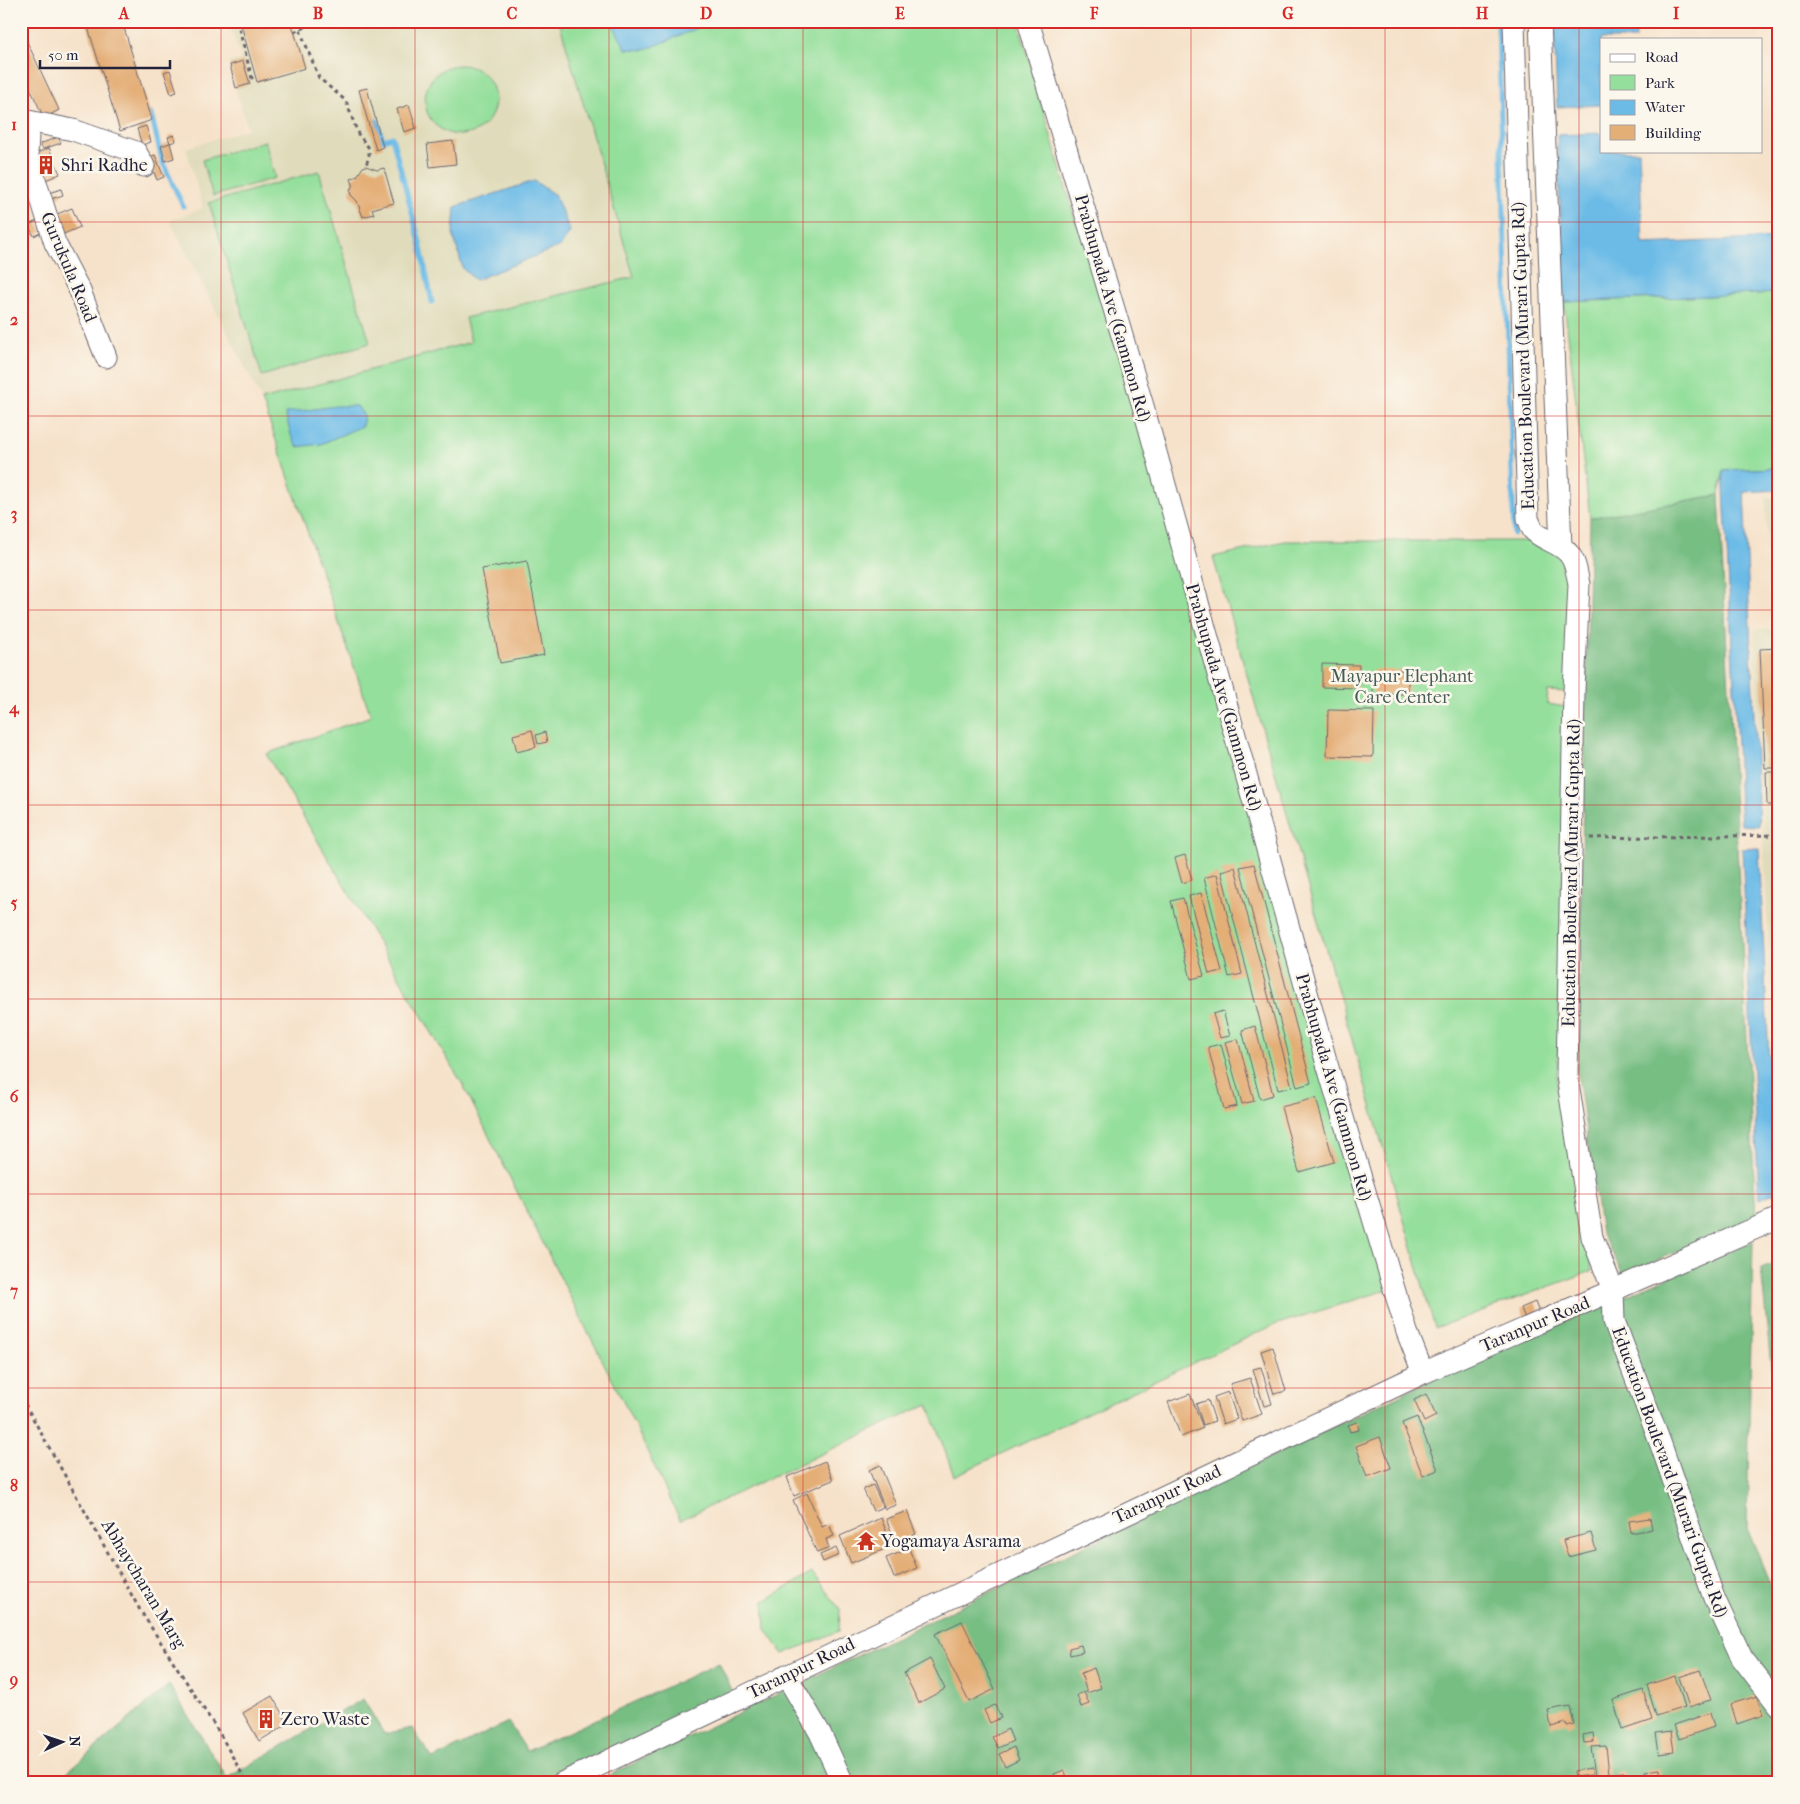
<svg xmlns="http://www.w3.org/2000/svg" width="1800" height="1804" viewBox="0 0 1800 1804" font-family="'IM FELL French Canon',serif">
<rect width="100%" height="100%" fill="#fbf7ec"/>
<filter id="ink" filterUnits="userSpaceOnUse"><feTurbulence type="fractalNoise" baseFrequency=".02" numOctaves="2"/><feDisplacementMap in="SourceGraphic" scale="10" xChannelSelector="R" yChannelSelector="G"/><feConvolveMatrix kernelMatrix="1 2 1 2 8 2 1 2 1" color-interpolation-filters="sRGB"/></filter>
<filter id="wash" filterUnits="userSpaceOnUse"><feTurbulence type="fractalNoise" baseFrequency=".0096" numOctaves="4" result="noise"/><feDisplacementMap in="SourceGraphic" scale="20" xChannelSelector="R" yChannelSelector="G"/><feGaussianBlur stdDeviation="1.12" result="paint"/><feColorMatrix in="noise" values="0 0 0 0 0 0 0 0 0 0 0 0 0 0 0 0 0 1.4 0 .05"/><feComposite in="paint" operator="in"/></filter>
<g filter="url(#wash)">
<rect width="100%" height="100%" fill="#f6e2ca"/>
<g fill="#e0dcbb">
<polygon points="229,21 559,21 634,277 465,318 471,342 262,400 170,221 203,208 186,148 248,129 228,63 241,59"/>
<polygon points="1766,497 1779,497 1779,585 1768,586"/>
<polygon points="1754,629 1779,630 1779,1143 1763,836"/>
</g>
<g fill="#94df9b" stroke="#5b806b">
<polygon points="559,21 1018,21 1076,223 1087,219 1393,1288 1274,1325 954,1476 928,1404 680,1520 630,1415 463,1085 266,754 371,716 262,400 471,342 465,318 634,277"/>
<circle cx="460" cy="100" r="35"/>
<polygon points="265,141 275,178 213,196 202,160"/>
<polygon points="319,171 370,343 262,376 209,203"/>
<polygon points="1779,293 1779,468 1724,470 1719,495 1590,518 1564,302"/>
<polygon points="1285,541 1531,541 1555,551 1566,562 1572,583 1568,692 1548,691 1547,704 1567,707 1557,1089 1592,1271 1435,1328 1213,557"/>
<polygon points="812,1573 840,1609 839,1631 783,1654 766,1629 764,1601"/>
</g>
<g fill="#77be83" stroke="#4c705f">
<polygon points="1719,495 1756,1217 1624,1275 1601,1233 1577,1068 1590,518"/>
<polygon points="1753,1241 1747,1528 1779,1607 1779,1783 593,1783 1435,1378"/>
<polygon points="1779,1262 1779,1442 1761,1269"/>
<polygon points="719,1663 733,1693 549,1783 54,1783 169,1685 227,1778 363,1699 384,1734 412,1728 433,1759 508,1722 527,1751"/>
</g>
<g fill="#6cbbe7" stroke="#476e91">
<polygon points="611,21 705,21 698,28 645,50 626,49"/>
<polygon points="1554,21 1635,21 1636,39 1601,39 1601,105 1557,107"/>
<polygon points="1601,133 1601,151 1639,151 1643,244 1779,238 1779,293 1564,302 1557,135"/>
<polygon points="534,181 555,195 570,231 561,246 475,280 463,269 453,234 455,207"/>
<polygon points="337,406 357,406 364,416 362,426 321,444 297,447 291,435 285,413"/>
<polygon points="1779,468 1779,490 1744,492 1759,826 1741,825 1723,470"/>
<polygon points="1759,848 1774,1168 1779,1167 1779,1191 1759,1199 1742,849"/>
</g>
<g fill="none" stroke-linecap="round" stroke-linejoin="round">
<g stroke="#6cbbe7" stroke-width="5">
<polyline points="1498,21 1514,534"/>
<polyline points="150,113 152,117 162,161 183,206"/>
<polyline points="375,121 377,121 383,140 392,137 420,243 432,302"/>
</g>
</g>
<g id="blocks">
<g fill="#e4ae77">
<polygon points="86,21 122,21 152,120 120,131"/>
<polygon points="240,21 291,21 305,68 257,82"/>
<polygon points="21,29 59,110 44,118 21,69"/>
<polygon points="243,61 250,84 236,88 230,65"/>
<polygon points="170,70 177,92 171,94 164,72"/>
<polygon points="367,88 383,147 376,150 359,90"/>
<polygon points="409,105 416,128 404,132 397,109"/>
<polygon points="146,126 151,142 142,145 137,129"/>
<polygon points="174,135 176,141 170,143 168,137"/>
<polygon points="58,137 61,143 43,149 40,144"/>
<polygon points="453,141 456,164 430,167 427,144"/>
<polygon points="170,143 174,158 165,161 161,146"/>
<polygon points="49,148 60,174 43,181 32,155"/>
<polygon points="155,155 164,177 157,180 148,157"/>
<polygon points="366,166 377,170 384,168 394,203 372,209 374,214 363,217 357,201 351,195 350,191 353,184 351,179 357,176 363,167"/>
<polygon points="61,189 63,195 51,199 49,193"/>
<polygon points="72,208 80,227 59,236 50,217"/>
<polygon points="37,221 42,232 34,236 28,225"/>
<polygon points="527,561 544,655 500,663 482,569"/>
<polygon points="1779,648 1779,768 1765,768 1760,649"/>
<polygon points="1322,664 1359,665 1358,688 1322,687"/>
<rect x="1373" y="670" width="35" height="24"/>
<polygon points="1328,710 1374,711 1373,757 1327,756"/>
<polygon points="532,730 536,747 517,752 513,735"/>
<polygon points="545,732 547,742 538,744 536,735"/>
<polygon points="1766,772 1779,772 1779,805 1767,805"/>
<polygon points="1185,855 1192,880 1182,883 1175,858"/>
<polygon points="1254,864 1311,1083 1297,1087 1240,867"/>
<polygon points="1235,867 1292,1087 1278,1090 1221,871"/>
<polygon points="1217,874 1242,974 1229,977 1204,878"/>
<polygon points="1201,893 1222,971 1209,974 1189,896"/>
<polygon points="1183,898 1204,976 1191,979 1171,901"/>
<polygon points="1223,1011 1230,1036 1220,1038 1213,1014"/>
<polygon points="1255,1026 1273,1095 1260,1099 1242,1030"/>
<polygon points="1238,1039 1254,1101 1242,1104 1225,1042"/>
<polygon points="1221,1044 1237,1106 1224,1109 1208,1047"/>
<polygon points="1316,1098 1334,1162 1299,1172 1281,1107"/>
<polygon points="1535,1302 1540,1315 1526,1321 1521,1308"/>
<polygon points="1273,1347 1286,1391 1274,1394 1261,1351"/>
<polygon points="1261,1367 1272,1404 1264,1406 1253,1369"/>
<polygon points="1250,1378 1262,1414 1242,1421 1230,1384"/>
<polygon points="1228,1392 1237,1419 1223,1424 1214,1397"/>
<polygon points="1190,1394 1203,1428 1181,1437 1168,1402"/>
<polygon points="1426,1394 1436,1416 1424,1422 1414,1400"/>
<polygon points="1208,1400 1215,1421 1203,1425 1196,1404"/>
<polygon points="1417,1417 1438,1470 1423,1476 1402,1423"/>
<polygon points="1357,1422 1359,1430 1350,1432 1348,1425"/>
<polygon points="1380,1437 1391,1468 1367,1477 1356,1446"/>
<polygon points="825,1461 833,1480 794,1496 787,1477"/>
<polygon points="880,1465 896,1505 885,1509 869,1470"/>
<polygon points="873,1485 883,1507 873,1511 863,1489"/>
<polygon points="807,1493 822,1527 829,1524 834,1536 826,1539 829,1548 817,1553 793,1500"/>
<polygon points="907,1511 916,1534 896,1542 886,1519"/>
<polygon points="881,1518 892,1546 851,1563 840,1536"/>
<polygon points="1650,1518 1652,1529 1631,1533 1629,1521"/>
<polygon points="1591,1533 1596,1550 1568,1557 1563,1540"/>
<polygon points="836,1548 839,1555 823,1562 820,1555"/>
<polygon points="909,1549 917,1568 894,1578 886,1558"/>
<polygon points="962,1621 995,1689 969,1702 935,1634"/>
<polygon points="1081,1645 1083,1652 1070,1655 1069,1648"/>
<polygon points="930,1659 945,1689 919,1703 904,1673"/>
<polygon points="1094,1668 1101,1688 1087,1693 1081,1673"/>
<polygon points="1700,1670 1711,1700 1689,1707 1679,1677"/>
<polygon points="1675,1676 1685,1707 1656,1716 1647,1685"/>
<polygon points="1643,1690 1652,1720 1622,1730 1613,1700"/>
<polygon points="1084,1692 1089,1704 1081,1707 1077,1695"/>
<polygon points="272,1696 288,1724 259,1741 243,1713"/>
<polygon points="1757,1696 1763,1715 1737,1724 1731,1704"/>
<polygon points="995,1705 1001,1718 990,1723 984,1710"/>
<polygon points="1570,1706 1574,1724 1567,1726 1566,1723 1551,1727 1548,1710"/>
<polygon points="1710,1713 1714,1727 1679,1739 1674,1725"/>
<polygon points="1008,1729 1013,1741 998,1748 992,1737"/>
<polygon points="1671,1731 1674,1752 1659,1754 1656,1733"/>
<polygon points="1593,1733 1594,1742 1584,1743 1583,1735"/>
<polygon points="1606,1746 1609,1774 1595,1776 1591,1747"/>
<polygon points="1014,1747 1019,1760 1005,1767 999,1754"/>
<polygon points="1591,1768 1592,1775 1575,1777 1574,1771"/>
<polygon points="1660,1769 1661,1783 1646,1783 1645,1771"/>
<polygon points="1064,1770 1069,1783 1058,1783 1054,1774"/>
<polygon points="1624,1772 1625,1783 1617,1783 1616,1773"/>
<polygon points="1610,1778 1610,1783 1597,1783 1597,1779"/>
</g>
</g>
</g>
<g filter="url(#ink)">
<use href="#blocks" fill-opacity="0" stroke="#6c656d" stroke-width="1"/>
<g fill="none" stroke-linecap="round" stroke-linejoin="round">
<g stroke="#6c656d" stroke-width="23">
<g id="minor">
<polyline points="1028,21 1143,406 1327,1064 1407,1332 1423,1373"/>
<path d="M 1514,21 L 1528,519 C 1530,522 1531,527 1533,530 C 1543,541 1560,542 1569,554 C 1576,562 1577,575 1579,584 L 1574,691 L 1567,1076 L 1592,1237 L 1613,1290 L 1614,1321 L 1661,1445 L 1714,1598 L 1742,1658 L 1779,1706"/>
<polyline points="1540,21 1561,547"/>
<polyline points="21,120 23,120 28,135 27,154 55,243 80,291 106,357"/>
<polyline points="23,120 73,130 136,152 144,166"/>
<polyline points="786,1675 820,1733 843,1783"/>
<polyline points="562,1783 1423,1373 1779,1218"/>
</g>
</g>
<g stroke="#6c656d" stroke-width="3" stroke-dasharray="4 4" stroke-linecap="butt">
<polyline points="237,21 253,82"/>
<polyline points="300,30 319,78 346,101 358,134 369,148 369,155 366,166"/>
<polyline points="294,32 311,25 314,21"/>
<polyline points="1590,838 1779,835"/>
<polyline points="21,1397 140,1610 220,1734 247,1783"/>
</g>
<use href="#minor" stroke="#fff" stroke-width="21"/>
</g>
</g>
<path fill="none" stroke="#d62828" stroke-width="1" stroke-opacity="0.55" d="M 221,21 L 221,1783M 415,21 L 415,1783M 609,21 L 609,1783M 803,21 L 803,1783M 997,21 L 997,1783M 1191,21 L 1191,1783M 1385,21 L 1385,1783M 1579,21 L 1579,1783M 21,222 L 1779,222M 21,416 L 1779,416M 21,610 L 1779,610M 21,805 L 1779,805M 21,999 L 1779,999M 21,1194 L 1779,1194M 21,1388 L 1779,1388M 21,1582 L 1779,1582"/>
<defs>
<g id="building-bare" transform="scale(1.5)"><path d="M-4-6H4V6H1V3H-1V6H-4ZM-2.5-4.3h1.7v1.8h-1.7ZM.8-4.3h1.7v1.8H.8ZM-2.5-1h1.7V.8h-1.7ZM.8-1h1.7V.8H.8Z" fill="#c8321e" stroke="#fbf7ec" stroke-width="2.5" paint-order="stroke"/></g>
<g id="temple-bare" transform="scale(1.5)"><path d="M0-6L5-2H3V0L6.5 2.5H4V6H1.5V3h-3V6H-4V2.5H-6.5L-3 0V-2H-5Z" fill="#c8321e" stroke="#fbf7ec" stroke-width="2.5" paint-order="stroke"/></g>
</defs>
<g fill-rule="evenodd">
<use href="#building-bare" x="46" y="165"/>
<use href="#temple-bare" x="866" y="1541"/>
<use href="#building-bare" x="266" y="1719"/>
</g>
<g text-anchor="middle" stroke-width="5" stroke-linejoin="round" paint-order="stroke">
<g font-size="18" fill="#22223b" stroke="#fbf7ec" text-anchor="start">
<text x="61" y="171">Shri Radhe</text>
<text x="881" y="1547">Yogamaya Asrama</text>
<text x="281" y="1725">Zero Waste</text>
</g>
<g font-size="18" fill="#22223b" stroke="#fbf7ec">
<text transform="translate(69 267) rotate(67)" y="6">Gurukula Road</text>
<text transform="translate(1113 308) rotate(74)" y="6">Prabhupada Ave (Gammon Rd)</text>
<text transform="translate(1523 356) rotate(-92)" y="6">Education Boulevard (Murari Gupta Rd)</text>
<text transform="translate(1224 697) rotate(74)" y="6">Prabhupada Ave (Gammon Rd)</text>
<text transform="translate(1571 873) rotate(-89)" y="6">Education Boulevard (Murari Gupta Rd)</text>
<text transform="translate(1334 1087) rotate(74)" y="6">Prabhupada Ave (Gammon Rd)</text>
<text transform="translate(1535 1324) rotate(-23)" y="6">Taranpur Road</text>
<text transform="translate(1670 1472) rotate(70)" y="6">Education Boulevard (Murari Gupta Rd)</text>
<text transform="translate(1167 1494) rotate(-25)" y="6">Taranpur Road</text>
<text transform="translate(144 1584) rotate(59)" y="6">Abhaycharan Marg</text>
<text transform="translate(801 1668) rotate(-26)" y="6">Taranpur Road</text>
</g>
<g font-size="18" fill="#445b58" stroke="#fbf7ec">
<text x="1402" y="682">Mayapur Elephant<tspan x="1402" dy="21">Care Center</tspan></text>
</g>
</g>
<rect width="1800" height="1804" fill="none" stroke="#fbf7ec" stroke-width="55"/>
<rect x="1600" y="38" width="162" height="115" fill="#fbf7ec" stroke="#a4a2a5"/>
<rect x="1610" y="54" width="25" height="8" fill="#ffffff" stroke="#a4a2a5"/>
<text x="1645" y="62" font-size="15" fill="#22223b">Road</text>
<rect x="1610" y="75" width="25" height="15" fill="#94df9b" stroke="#a4a2a5"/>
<text x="1645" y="88" font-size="15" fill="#22223b">Park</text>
<rect x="1610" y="100" width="25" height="15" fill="#6cbbe7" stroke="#a4a2a5"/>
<text x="1645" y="112" font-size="15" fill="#22223b">Water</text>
<rect x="1610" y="125" width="25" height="15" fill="#e4ae77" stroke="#a4a2a5"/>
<text x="1645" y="138" font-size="15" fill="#22223b">Building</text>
<g transform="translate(62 1742) rotate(87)" stroke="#fbf7ec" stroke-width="4" paint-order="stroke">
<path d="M0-4L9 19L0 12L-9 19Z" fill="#22223b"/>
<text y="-8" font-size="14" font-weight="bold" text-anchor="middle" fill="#22223b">N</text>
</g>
<path d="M40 60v8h130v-8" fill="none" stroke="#22223b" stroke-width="2.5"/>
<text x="48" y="60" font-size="15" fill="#22223b" stroke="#fbf7ec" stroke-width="4" paint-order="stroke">50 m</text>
<rect x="28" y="28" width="1744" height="1748" fill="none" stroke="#d62828" stroke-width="2"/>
<g font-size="16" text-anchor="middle" font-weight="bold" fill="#d62828">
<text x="124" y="19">A</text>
<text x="318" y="19">B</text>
<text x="512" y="19">C</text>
<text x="706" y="19">D</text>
<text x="900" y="19">E</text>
<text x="1094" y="19">F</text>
<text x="1288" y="19">G</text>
<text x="1482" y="19">H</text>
<text x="1676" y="19">I</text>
<text x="14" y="130">1</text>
<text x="14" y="325">2</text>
<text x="14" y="519">3</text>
<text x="14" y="713">4</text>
<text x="14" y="908">5</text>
<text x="14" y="1102">6</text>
<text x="14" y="1296">7</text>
<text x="14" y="1491">8</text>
<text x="14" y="1685">9</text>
</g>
</svg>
